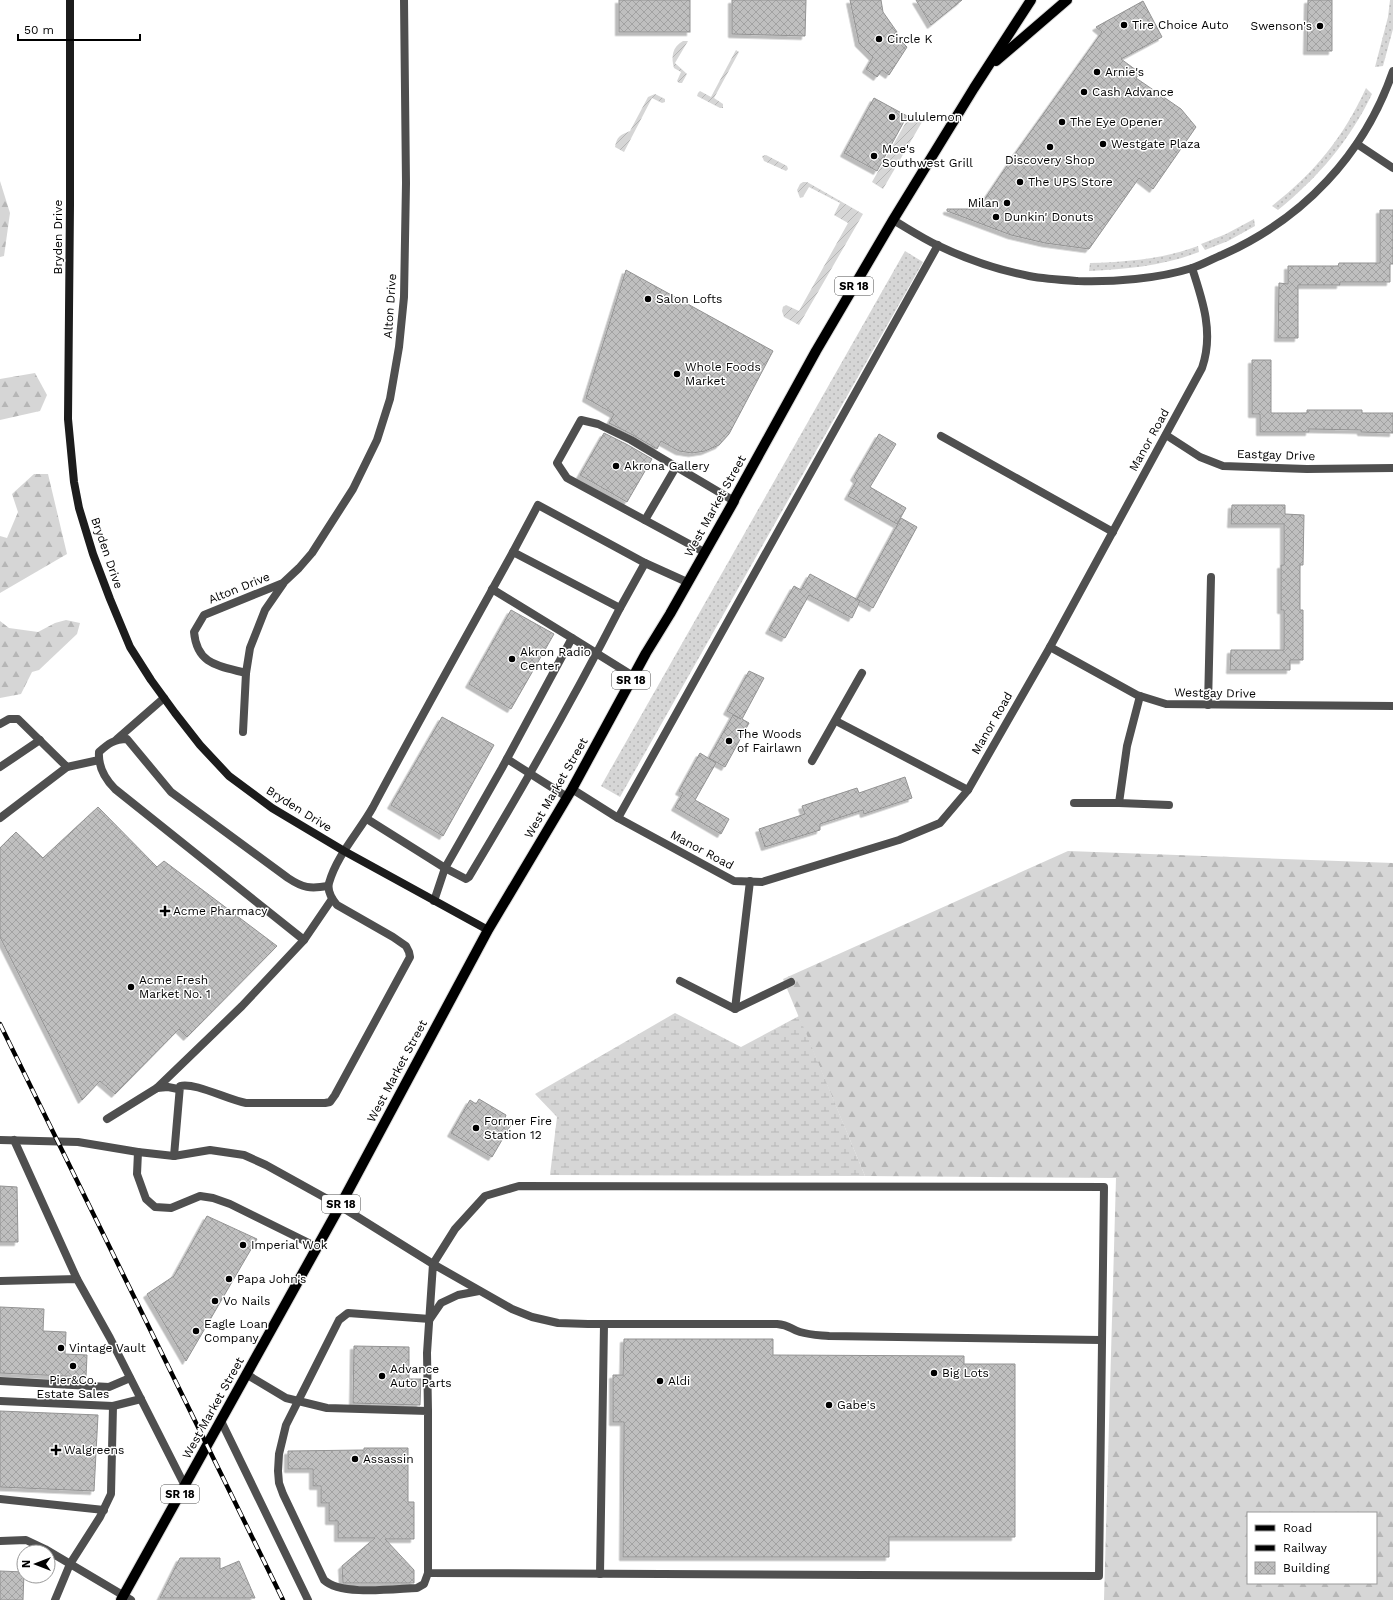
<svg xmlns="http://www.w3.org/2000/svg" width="1393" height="1600" viewBox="0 0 1393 1600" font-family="'Work Sans',sans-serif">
<defs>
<pattern id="grass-dots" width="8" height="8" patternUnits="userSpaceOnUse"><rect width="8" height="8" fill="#d6d6d6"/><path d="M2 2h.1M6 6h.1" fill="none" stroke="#b6b6b6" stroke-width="1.8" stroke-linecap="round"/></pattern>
<pattern id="forest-firs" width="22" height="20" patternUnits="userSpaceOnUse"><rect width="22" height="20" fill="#d6d6d6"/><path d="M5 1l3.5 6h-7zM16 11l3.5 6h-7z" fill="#b6b6b6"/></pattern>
<pattern id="wetland-marsh" width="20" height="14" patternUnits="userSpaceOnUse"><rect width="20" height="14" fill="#d6d6d6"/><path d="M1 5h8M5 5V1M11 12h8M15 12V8" fill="none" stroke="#b6b6b6"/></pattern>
<pattern id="garden-furrows" width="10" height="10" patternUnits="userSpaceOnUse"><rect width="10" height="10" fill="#d6d6d6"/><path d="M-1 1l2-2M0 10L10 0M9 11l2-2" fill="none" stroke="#b6b6b6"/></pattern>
<pattern id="building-cross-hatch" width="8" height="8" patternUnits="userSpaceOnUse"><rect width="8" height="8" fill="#bfbfbf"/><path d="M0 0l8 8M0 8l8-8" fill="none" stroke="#a2a2a2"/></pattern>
<filter id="shadow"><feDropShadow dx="-3.5" dy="3.5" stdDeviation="0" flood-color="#0004"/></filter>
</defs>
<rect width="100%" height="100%" fill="#fff"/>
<g fill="url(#grass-dots)">
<polygon points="1390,0 1393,0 1393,29 1383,66 1375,67 1388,17"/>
<path d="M 1366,88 L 1372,94 C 1350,140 1318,178 1278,210 L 1272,206 C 1315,172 1343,138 1366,88 Z"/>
<polygon points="1254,219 1255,226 1228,241 1205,250 1201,244 1226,234"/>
<path d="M 1198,246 L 1199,252 C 1163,266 1127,269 1089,271 L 1090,263 C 1127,262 1163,259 1198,246 Z"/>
<polygon points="905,251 923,262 620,797 601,786"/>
</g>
<g fill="url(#forest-firs)" fill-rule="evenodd">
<polygon points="0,181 10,213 4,256 0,257"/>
<polygon points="35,373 47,395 40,411 0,420 0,379"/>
<polygon points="34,474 48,474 67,554 0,593 0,536 7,538 18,512 12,494"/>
<polygon points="66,620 80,623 77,634 39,670 32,672 21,694 0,698 0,621 9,628 38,632 55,623"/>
<path d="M 1068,851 L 1393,863 L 1393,1600 L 1104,1600 L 1116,1178 L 865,1176 L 783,979 ZM 1248,1513 L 1376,1513 L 1376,1583 L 1248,1583 Z"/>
</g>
<polygon fill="url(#wetland-marsh)" points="675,1013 741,1047 799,1016 865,1176 550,1175 557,1117 535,1094"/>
<g fill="url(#garden-furrows)">
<path d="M 683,41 L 688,41 L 675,63 L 687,74 L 682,83 L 679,83 L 677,81 L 681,72 L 674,68 C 671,57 672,47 683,41 Z"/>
<polygon points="736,50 739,52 714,98 723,104 723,108 720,108 697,96 698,93 700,91 711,97"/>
<path d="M 655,94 L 665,99 L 665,102 L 662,103 L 652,98 L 624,152 L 615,147 C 617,136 620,135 630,131 L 648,97 Z"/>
<polygon points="910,115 922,122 883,189 872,182"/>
<polygon points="766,155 787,166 788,169 786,171 764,161 762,156"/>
<polygon points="803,182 807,182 863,214 799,325 784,317 782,311 783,307 786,305 799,311 848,223 834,215 840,203 809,187 803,197 800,198 797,190 800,184"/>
</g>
<g fill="url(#building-cross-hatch)" stroke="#939393" filter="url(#shadow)">
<rect x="619" y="0" width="71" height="32"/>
<polygon points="732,0 806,0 805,36 732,34"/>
<polygon points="850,0 881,0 883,12 897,32 895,35 907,47 889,75 882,70 877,77 866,69 873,57 859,43"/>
<polygon points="916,0 962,0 931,25"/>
<polygon points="1308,0 1332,0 1332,51 1307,51"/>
<polygon points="1143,1 1162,37 1121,59 1140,73 1136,78 1181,109 1196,127 1153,189 1139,178 1089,249 1045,243 1011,235 947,211 947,209 978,209 1017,151 1102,32 1096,27"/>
<polygon points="874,98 907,116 877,171 844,153"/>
<polygon points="1380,210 1393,210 1393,264 1390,264 1390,282 1340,282 1340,285 1298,285 1298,338 1278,338 1279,283 1288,284 1288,266 1338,266 1339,263 1380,263"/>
<polygon points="626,270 773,351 729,434 719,445 705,451 692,453 679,451 661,441 657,449 633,435 609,423 614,414 586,398"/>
<polygon points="1252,360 1271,360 1271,413 1307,413 1307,410 1362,410 1362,413 1393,413 1393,433 1361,432 1361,430 1309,429 1309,432 1260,432 1260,414 1252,414"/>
<polygon points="604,433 628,445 652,459 627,502 580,475"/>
<polygon points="879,434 896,444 870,487 906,508 897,524 848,496 857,480 854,477"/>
<polygon points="1232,505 1285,505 1285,514 1304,515 1303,565 1300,565 1300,610 1303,610 1303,660 1290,660 1290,670 1230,670 1231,650 1284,650 1284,610 1281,610 1281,565 1284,565 1284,524 1231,524"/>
<polygon points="901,518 917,527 873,608 857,599"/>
<polygon points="810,574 860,601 852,618 809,595 785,638 769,630 794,586 801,590"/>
<polygon points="511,610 554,634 511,709 469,684"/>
<polygon points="749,671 764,678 742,719 749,723 725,767 709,758 733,715 741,719 727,711"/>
<polygon points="442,717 494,745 443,836 391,805"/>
<polygon points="700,753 716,763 695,800 729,819 721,834 675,807 683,793 679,791"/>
<polygon points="905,777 912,798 864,814 863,810 820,824 820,830 765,847 759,829 805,814 802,806 857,788 859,793"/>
<polygon points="98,807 157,867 164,861 277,946 187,1037 179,1029 115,1094 100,1081 82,1100 0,937 0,848 16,832 43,858"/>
<polygon points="479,1099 506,1115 505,1118 512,1123 492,1157 451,1133 470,1100 476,1104"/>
<polygon points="0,1186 17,1187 18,1242 0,1242"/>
<polygon points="207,1216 257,1239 186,1361 147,1294 174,1276"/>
<polygon points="0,1307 44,1309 43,1331 66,1332 65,1354 87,1355 86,1377 0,1373"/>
<polygon points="624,1339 773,1339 773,1355 964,1356 964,1364 1015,1364 1015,1537 889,1537 889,1557 623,1557 624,1422 613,1422 613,1375 623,1375"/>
<polygon points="354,1346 409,1347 409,1379 421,1379 420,1405 353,1403"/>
<polygon points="0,1411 98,1415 94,1491 0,1487"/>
<polygon points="364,1448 408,1448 408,1502 414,1502 414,1539 385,1539 414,1570 414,1583 343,1583 342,1566 375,1538 338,1538 338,1521 329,1521 329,1503 321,1503 321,1486 313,1486 313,1469 288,1469 288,1451 364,1450"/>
<polygon points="180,1558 220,1558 220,1569 239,1561 255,1598 160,1598"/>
<polygon points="0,1571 24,1572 23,1600 0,1600"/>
</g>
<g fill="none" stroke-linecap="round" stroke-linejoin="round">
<g stroke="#dbdbdb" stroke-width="12">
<g id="primary">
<polyline points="996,61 1067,0"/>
<polyline points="121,1600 340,1206 488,930 572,789 646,653 670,614 734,501 735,498 816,351 893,220 974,88 1031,0"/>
</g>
</g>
<g stroke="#4f4f4f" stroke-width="8">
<polyline points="1357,144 1393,168"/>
<polyline points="941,436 1113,532"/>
<polyline points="645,520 676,467"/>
<polyline points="513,552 538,505 645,563"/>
<polyline points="704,552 567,478 557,463 581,420 598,424 631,440 734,501"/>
<polyline points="492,589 572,638"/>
<polyline points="620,608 645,563 687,582"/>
<polyline points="1140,696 1127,746 1119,803 1169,805"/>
<polyline points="1208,705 1211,577"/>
<polyline points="836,721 968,790"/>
<polyline points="0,724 9,719 18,719 67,767 99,760"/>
<polyline points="117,739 164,698"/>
<polyline points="507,759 567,797"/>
<polyline points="812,761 862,673"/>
<polyline points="0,767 40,740"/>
<polyline points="1074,803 1119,803"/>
<polyline points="0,818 67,767"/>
<polyline points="618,818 938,245"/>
<polyline points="367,819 445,868 502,768 572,638 633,676"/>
<path d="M 304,940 L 115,789 C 105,779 98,767 99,752 C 108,744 114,739 127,739 L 171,792 L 288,878 C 303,888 310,889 328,886"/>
<polyline points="680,981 735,1009 791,982"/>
<polyline points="735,1009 750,881"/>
<polyline points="157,1088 242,1006 304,940 332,899"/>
<polyline points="107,1119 157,1088 168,1087 178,1089"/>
<polyline points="0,1140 78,1142 138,1152 174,1156 210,1150 244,1155 266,1165 340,1206 433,1264 455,1229 485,1196 519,1186 1104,1187 1099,1576 428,1573 428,1411 327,1408 286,1398 246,1374"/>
<polyline points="14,1140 77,1279"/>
<polyline points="138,1152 137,1174 146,1199 155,1207 171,1208 200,1196 213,1198 230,1204 317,1247"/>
<path d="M 174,1156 L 180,1086 C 195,1082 228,1100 246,1103 L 325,1103 L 330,1102 L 335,1095 L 410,957 L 409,952 L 406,946 L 393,937 L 337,905 C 332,899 327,891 329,883 C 337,855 359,832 373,807 C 418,722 466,637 513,552 L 620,608 C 573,700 522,789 469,877 L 466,879 L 445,868 L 434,901"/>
<polyline points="0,1281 77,1279 110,1338 185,1486"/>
<polyline points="0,1381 109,1387 130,1378"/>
<polyline points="0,1401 113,1406 141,1399"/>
<path d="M 428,1411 L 427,1353 L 433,1264 L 512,1309 L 532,1317 L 558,1323 L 588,1324 L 777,1324 C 790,1325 790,1329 800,1332 C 810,1335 819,1335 829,1336 L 1101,1340"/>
<polyline points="221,1421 308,1600"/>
<polyline points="0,1499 104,1510"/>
<polyline points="0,1541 26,1540 45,1549 131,1600"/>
<path d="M 428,1573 L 424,1584 L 417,1588 C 393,1589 341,1596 324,1580 L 283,1494 L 279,1483 L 278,1471 L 279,1454 L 286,1425 L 339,1320 L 348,1313 L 430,1319 L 441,1303 L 458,1295 L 479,1291"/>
<polyline points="600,1574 604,1324"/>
<polyline points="55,1600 70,1564 100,1517 111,1494 113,1406"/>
</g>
<g stroke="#4f4f4f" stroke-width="8">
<path d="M 893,220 C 907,228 922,238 937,245 C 966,259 998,270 1029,276 C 1045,279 1062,280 1078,281 C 1113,282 1158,279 1192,268 C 1202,265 1212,259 1222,255 C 1303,219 1364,155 1393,71"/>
<polyline points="1166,435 1200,457 1223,466 1307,469 1393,468"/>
<polyline points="1050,647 1137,695 1166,704 1393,706"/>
<path d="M 246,673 C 219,666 197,665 194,632 L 204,615 L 283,583 L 299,568 L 312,553 L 328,528 L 353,489 L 377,440 L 390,399 L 399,347 L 404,297 L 406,183 L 404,0"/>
<polyline points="243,732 246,673 250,648 265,610 283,584"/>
<path d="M 572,789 L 618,818 L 734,881 L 762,882 L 899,840 L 940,823 L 968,790 L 1050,647 L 1202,368 C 1214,334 1203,301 1192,268"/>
</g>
<polyline stroke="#1c1c1c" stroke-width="8" points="70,0 70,205 68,419 74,482 79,508 93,554 110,599 130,647 151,680 175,713 200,745 229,776 272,808 344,851 488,930"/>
<use href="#primary" stroke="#000" stroke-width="10"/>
<g stroke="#000" stroke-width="4.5">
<polyline id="rail" points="0,1024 283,1600"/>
</g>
<use href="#rail" stroke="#fff" stroke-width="3" stroke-dasharray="9" stroke-linecap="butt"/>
</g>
<g fill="#000" stroke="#fff" stroke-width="1.5">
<circle cx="1124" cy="25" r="4"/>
<circle cx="1320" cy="26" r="4"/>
<circle cx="879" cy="39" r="4"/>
<circle cx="1097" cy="72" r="4"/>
<circle cx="1084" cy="92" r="4"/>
<circle cx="892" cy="117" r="4"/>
<circle cx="1062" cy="122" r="4"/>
<circle cx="1103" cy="144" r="4"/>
<circle cx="1050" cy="147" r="4"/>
<circle cx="874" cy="156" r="4"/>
<circle cx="1020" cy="182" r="4"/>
<circle cx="1007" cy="203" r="4"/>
<circle cx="996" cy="217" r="4"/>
<circle cx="648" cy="299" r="4"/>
<circle cx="677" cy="374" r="4"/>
<circle cx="616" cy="466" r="4"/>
<circle cx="512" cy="659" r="4"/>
<circle cx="729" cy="741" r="4"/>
<path d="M163 905h4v4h4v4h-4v4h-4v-4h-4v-4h4z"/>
<circle cx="131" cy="987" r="4"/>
<circle cx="476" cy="1128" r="4"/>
<circle cx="243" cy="1245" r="4"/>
<circle cx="229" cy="1279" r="4"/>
<circle cx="215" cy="1301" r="4"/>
<circle cx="196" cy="1331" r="4"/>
<circle cx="61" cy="1348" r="4"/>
<circle cx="73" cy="1366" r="4"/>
<circle cx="934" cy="1373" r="4"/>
<circle cx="382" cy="1376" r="4"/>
<circle cx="660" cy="1381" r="4"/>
<circle cx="829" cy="1405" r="4"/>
<path d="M54 1444h4v4h4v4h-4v4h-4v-4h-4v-4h4z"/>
<circle cx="355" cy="1459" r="4"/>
</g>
<g text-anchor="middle" stroke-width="3" stroke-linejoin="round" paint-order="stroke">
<g fill="#fff" stroke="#4c4c4c" stroke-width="1">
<rect x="835" y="277" width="38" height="18" rx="3"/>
<rect x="612" y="671" width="38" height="18" rx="3"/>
<rect x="322" y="1195" width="38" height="18" rx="3"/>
<rect x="161" y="1485" width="38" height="18" rx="3"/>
</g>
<g font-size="11" font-weight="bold" fill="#000">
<text x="854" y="290">SR 18</text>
<text x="631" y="684">SR 18</text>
<text x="341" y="1208">SR 18</text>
<text x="180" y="1498">SR 18</text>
</g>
<g font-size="12" fill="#000" stroke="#fff" text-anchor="start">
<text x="1132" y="29">Tire Choice Auto</text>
<text x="1312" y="30" text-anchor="end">Swenson's</text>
<text x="887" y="43">Circle K</text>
<text x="1105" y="76">Arnie's</text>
<text x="1092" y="96">Cash Advance</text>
<text x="900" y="121">Lululemon</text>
<text x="1070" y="126">The Eye Opener</text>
<text x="1111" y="148">Westgate Plaza</text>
<text x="882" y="153">Moe's<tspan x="882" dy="14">Southwest Grill</tspan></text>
<text x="1050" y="164" text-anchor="middle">Discovery Shop</text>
<text x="1028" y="186">The UPS Store</text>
<text x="999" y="207" text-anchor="end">Milan</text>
<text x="1004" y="221">Dunkin' Donuts</text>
<text x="656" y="303">Salon Lofts</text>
<text x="685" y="371">Whole Foods<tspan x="685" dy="14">Market</tspan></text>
<text x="624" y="470">Akrona Gallery</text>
<text x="520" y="656">Akron Radio<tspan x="520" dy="14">Center</tspan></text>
<text x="737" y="738">The Woods<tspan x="737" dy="14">of Fairlawn</tspan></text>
<text x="173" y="915">Acme Pharmacy</text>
<text x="139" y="984">Acme Fresh<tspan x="139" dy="14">Market No. 1</tspan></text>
<text x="484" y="1125">Former Fire<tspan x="484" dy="14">Station 12</tspan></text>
<text x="251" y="1249">Imperial Wok</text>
<text x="237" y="1283">Papa John's</text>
<text x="223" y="1305">Vo Nails</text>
<text x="204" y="1328">Eagle Loan<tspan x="204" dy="14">Company</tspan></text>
<text x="69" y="1352">Vintage Vault</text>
<text x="390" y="1373">Advance<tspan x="390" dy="14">Auto Parts</tspan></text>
<text x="942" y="1377">Big Lots</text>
<text x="73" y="1384" text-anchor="middle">Pier&amp;Co.<tspan x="73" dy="14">Estate Sales</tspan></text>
<text x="668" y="1385">Aldi</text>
<text x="837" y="1409">Gabe's</text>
<text x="64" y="1454">Walgreens</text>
<text x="363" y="1463">Assassin</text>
</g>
<g font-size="12" fill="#000" stroke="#fff">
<text transform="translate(58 237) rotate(-90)" y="4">Bryden Drive</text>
<text transform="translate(390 306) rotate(-86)" y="4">Alton Drive</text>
<text transform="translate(1149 440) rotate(-61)" y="4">Manor Road</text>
<text transform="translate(1276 455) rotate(2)" y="4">Eastgay Drive</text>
<text transform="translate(715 506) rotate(-61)" y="4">West Market Street</text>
<text transform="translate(107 553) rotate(71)" y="4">Bryden Drive</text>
<text transform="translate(239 588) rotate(-22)" y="4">Alton Drive</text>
<text transform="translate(1215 693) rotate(1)" y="4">Westgay Drive</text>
<text transform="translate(992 723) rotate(-60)" y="4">Manor Road</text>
<text transform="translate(556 788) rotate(-60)" y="4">West Market Street</text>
<text transform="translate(299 809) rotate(32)" y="4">Bryden Drive</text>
<text transform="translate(702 850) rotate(28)" y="4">Manor Road</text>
<text transform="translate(397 1071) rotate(-62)" y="4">West Market Street</text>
<text transform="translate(213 1408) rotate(-61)" y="4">West Market Street</text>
</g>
</g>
<rect x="1247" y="1512" width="130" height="72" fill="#ffffff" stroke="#999999"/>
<rect x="1255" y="1525" width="20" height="6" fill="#000000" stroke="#999999"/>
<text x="1283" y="1532" font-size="12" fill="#000000">Road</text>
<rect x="1255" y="1545" width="20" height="6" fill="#000000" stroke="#999999"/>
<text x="1283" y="1552" font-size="12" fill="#000000">Railway</text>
<rect x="1255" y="1562" width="20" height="12" fill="url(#building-cross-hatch)" stroke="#999999"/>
<text x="1283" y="1572" font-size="12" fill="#000000">Building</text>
<g transform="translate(36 1564) rotate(270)"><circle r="19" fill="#ffffff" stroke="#999999"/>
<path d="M0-3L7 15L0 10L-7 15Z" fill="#000000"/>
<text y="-6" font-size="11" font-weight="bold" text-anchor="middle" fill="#000000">N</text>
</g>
<path d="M18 34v6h122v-6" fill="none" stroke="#000000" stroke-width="2"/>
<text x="24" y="34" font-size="12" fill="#000000" stroke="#ffffff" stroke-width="3" paint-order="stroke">50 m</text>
</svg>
